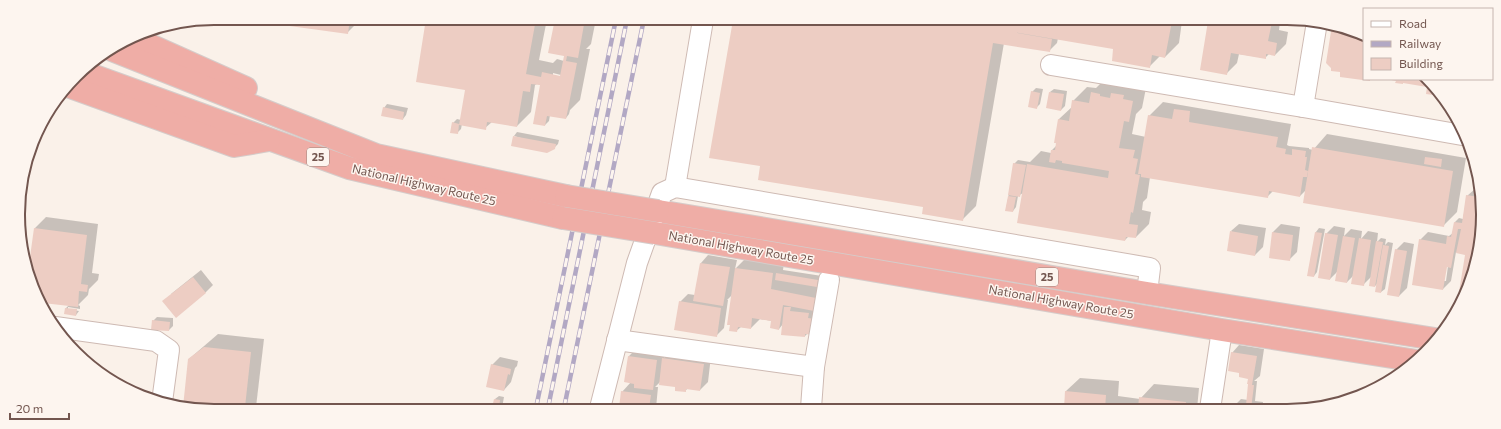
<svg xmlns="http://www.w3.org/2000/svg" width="1501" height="429" viewBox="0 0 1501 429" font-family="Commissioner,sans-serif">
<rect width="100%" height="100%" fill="#faf1e9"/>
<g fill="#0003" fill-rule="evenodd">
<polygon points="276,18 359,18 358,22 347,33"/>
<path d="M 411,19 L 547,19 L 539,60 L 553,63 L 557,59 L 564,61 L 565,55 L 556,19 L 596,19 L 591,44 L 586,49 L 590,49 L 580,100 L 570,110 L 569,114 L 566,118 L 550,115 L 549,121 L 545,125 L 541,85 L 537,84 L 535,85 L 531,112 L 517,126 L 492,122 L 485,128 L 462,124 L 461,129 L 457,133 L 453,123 L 457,119 L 461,120 L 467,87 L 426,25 L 411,22 ZM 553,73 L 565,76 L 565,78 L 553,75 Z"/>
<polygon points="734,20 1182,21 1179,43 1165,57 1160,56 1149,67 1115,48 1058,38 1057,43 1049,51 1004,43 976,206 962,220 924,206 761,165 711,157"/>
<polygon points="1209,21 1280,22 1279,30 1288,32 1286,44 1275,55 1269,54 1265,58 1239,54 1237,63 1226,74"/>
<polygon points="1105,79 1146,88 1142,108 1136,114 1132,134 1146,137 1149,116 1163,102 1291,124 1287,145 1289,146 1309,148 1309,149 1313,150 1327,134 1466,158 1457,212 1443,226 1307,189 1300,196 1273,191 1267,197 1150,177 1147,198 1143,202 1142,210 1151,212 1149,224 1136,237 1129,236 1125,240 1023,193 1018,196 1016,207 1013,211 1006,210 1014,164 1018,160 1030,162 1041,151 1051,153 1052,150 1057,145 1055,142 1059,119 1073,106 1073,101 1087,87 1096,88"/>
<polygon points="1036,88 1043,89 1040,104 1036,108 1032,92"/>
<polygon points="1054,89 1067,91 1065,106 1061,110 1050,92"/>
<polygon points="387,104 408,108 406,115 403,119 384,108"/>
<polygon points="517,132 559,140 558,144 554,148 514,136"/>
<path d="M 1479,174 L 1479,253 L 1464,292 L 1460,291 L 1466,254 L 1456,252 L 1451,281 L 1443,289 L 1420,240 L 1428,232 L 1449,236 L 1453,233 L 1455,222 L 1459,218 L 1463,219 L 1467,196 L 1476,188 ZM 1446,266 L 1448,266 L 1446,281 L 1444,281 Z"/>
<polygon points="46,217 98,224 92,273 99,274 98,280 89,289 88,295 78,305 80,306 80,309 68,307 68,309 79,311 76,315 66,313 66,308 69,305 43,302 29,274 35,228"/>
<polygon points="1239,224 1266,228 1263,247 1255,255 1231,231"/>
<polygon points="1281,224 1300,227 1297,252 1289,260 1270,257 1273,232"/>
<polygon points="1334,226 1345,228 1344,236 1351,229 1362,231 1361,239 1368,231 1378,233 1377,242 1381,238 1386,239 1385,245 1388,242 1393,243 1385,289 1381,292 1378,283 1375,286 1371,277 1363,285 1354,275 1347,282 1337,272 1330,279 1326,234"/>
<polygon points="1319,228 1325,229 1317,272 1314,276 1308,275 1316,232"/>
<polygon points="1404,242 1414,244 1407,288 1399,296 1396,250"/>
<polygon points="708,255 737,260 735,269 747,257 784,263 783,270 822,276 821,282 817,285 827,287 808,333 805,336 783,324 779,329 772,321 760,319 751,328 741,327 736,331 732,295 727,300 728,300 724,328 716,336 680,302 688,294 695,295 701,263"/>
<polygon points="201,270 213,285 205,293 171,294"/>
<polygon points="157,317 173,318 173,326 169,330 153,321"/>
<polygon points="218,334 264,339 256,407 184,407 189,359"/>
<polygon points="1239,345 1264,349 1260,376 1254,381 1257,381 1255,401 1263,402 1262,409 1231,409 1241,399 1248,400 1249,378 1240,372 1232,353"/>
<polygon points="636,349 665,352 664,358 671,351 711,356 708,382 700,390 688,388 685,391 676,386 660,382 655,387 658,387 656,408 620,408 622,392 631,382 629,356"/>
<polygon points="500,357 518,361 517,366 515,368 511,382 504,390 492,365"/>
<polygon points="1080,378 1119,381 1118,396 1140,399 1154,384 1199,388 1197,409 1065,409 1066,391"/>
<polygon points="499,396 504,397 502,408 494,408 495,399"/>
<polygon points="761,405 799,408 757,408"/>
</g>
<g fill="#edcdc3">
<polygon points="275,18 350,18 348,34 275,24"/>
<polygon points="410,19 536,19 526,74 541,77 542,72 560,76 564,56 548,53 555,19 585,19 578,58 567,56 566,61 577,63 566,119 547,116 545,126 533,124 540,85 531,84 530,92 523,91 517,127 487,122 486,130 459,125 465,90 416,82 425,25 410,23"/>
<polygon points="733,20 1015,21 1172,21 1165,58 1152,55 1150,68 1112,61 1113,49 1001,30 1052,39 1050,52 993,43 963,221 922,214 923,207 758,180 760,166 709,158"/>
<polygon points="1208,21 1272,22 1268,41 1277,43 1275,56 1266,54 1266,59 1231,53 1227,75 1200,70"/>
<polygon points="1332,25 1364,38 1364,79 1370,79 1370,81 1340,77 1340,72 1331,71 1331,68 1326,63"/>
<polygon points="1386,79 1424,79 1441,96 1426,94 1427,87 1403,83 1403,84 1395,83 1396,81"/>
<polygon points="1031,91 1040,93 1037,109 1028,107"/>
<polygon points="1049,92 1064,94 1061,111 1046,108"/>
<polygon points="1091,92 1100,94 1100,96 1110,98 1111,93 1124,95 1123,99 1133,101 1129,122 1124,121 1119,148 1135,150 1133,158 1138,159 1135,174 1140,175 1133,213 1131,212 1129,224 1138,225 1136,238 1126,237 1125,241 1017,223 1027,164 1108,178 1109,171 1062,163 1062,161 1056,160 1055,163 1049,162 1051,150 1055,150 1056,143 1054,143 1058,119 1069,121 1072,100 1089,103"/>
<polygon points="383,107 404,112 403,120 381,116"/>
<polygon points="1174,109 1190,111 1189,122 1278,137 1276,147 1286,149 1285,154 1292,155 1292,149 1306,151 1305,157 1307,157 1305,170 1308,171 1307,177 1303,177 1300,197 1269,191 1268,198 1141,177 1141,174 1138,174 1148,115 1172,119"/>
<polygon points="452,122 459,124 458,134 450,133"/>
<polygon points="513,136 556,144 555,149 547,153 511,146"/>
<polygon points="1312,147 1453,171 1444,227 1303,203"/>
<polygon points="1425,157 1442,159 1441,167 1424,164"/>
<polygon points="1013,163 1026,165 1020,197 1008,195"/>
<polygon points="1478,173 1479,176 1479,190 1475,189"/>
<polygon points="1466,195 1479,197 1479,253 1464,293 1459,292 1465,255 1456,253 1461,229 1458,229 1451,268 1447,267 1443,290 1412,285 1419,239 1446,244 1447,236 1451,237 1454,222 1462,223"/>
<polygon points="1008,196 1016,197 1013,212 1005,211"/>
<polygon points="34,228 87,235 81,284 88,285 87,292 79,291 78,307 43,303 28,272"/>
<polygon points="1230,231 1258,236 1255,256 1227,251"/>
<polygon points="1272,232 1293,235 1290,261 1269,258"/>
<polygon points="1315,232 1322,233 1314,277 1307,276"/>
<polygon points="1325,233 1338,235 1330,280 1318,278"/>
<polygon points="1343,236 1355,238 1347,283 1335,281"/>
<polygon points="1359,238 1371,240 1364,286 1351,284"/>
<polygon points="1376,241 1383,242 1375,287 1369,286"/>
<polygon points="1383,245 1389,246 1381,293 1375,292"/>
<polygon points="1395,249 1407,251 1399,297 1387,295"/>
<polygon points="700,263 730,267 723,306 693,301"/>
<polygon points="735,268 773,273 771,289 816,298 814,311 783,305 779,330 770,328 771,321 752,318 751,329 738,327 737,332 729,331 730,325 727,325"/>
<polygon points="776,273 818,280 817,287 775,280"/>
<polygon points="193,277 206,293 176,318 162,301"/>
<polygon points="679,301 721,308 717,337 674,330"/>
<polygon points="784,307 791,307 790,311 809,313 808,318 815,319 814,335 805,334 805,337 781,335"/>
<polygon points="65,308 77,309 76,316 64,314"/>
<polygon points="152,320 170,322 169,331 151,330"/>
<polygon points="204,347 251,352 245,407 183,407 188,359"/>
<polygon points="1231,352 1257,356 1252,385 1254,385 1251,409 1234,409 1234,404 1246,405 1248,384 1247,384 1248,379 1239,377 1239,373 1228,371"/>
<polygon points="628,356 657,360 653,390 634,388 634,384 624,382"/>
<polygon points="662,358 704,364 700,391 686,389 686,392 675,391 675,387 659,385"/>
<polygon points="491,364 511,369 510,375 508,374 504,391 486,387"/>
<polygon points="621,391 651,395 649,408 619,408"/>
<polygon points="1065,391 1106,395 1105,409 1064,409"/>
<polygon points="1139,397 1186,402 1185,409 1138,409"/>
<polygon points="494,399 500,400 499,408 492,408"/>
</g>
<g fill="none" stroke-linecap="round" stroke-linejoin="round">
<g stroke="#cebab3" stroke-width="22">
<g id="minor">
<polyline points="1051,65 1303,107 1462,135"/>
<polyline points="1303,107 1317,22"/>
<polyline points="675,187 703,20"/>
<polyline points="55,327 156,341 169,350 162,402"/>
<polyline points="617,340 814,367"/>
<polyline points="600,408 637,263 662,193 675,187 1150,268 1147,293"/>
<polyline points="811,408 814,367 829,280"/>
<polyline points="1210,409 1222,330"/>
</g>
</g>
<g stroke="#d5ccca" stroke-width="24">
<g id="highway">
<polyline points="132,37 246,88"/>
<polyline points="112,50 376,155 566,196"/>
<polyline points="81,71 349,168 563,218"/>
<polyline points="70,87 234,146 269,140"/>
<polyline points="658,211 1147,293 1435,339"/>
<polyline points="655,233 1222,330 1417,361"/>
</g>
</g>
<use href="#minor" stroke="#fff" stroke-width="20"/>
<use href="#highway" stroke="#efada6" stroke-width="22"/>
<g stroke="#b2a8c4" stroke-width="4.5">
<g id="rail">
<polyline points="536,408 616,19"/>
<polyline points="548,408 627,19"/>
<polyline points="564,408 644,19"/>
</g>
</g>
<use href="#rail" stroke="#fdf5ef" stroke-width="3" stroke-dasharray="9" stroke-linecap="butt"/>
<g stroke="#d5ccca" stroke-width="24" stroke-linecap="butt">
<g id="highway-bridge">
<polyline points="566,196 658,211"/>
<polyline points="563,218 655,233"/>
</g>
</g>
<use href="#highway-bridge" stroke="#efada6" stroke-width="22"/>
</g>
<g text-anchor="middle" stroke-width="3" stroke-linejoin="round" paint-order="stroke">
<g fill="#fdf5ef" stroke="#9c867f" stroke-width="1">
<rect x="307" y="148" width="22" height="18" rx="3"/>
<rect x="1036" y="268" width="22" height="18" rx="3"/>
</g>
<g font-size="11" font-weight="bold" fill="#73564f">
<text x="318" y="161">25</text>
<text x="1047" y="281">25</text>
</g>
<g font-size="12" fill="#73564f" stroke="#fdf5ef">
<text transform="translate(424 185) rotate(13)" y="4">National Highway Route 25</text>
<text transform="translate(741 248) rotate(10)" y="4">National Highway Route 25</text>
<text transform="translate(1061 302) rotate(10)" y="4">National Highway Route 25</text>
</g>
</g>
<path d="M0 0H1501V429H0ZM214 25H1287A189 189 0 0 1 1476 214V215A189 189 0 0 1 1287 404H214A189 189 0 0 1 25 215V214A189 189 0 0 1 214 25Z" fill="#fdf5ef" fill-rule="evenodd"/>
<path fill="none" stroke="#73564f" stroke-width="2" d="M214 25H1287A189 189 0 0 1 1476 214V215A189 189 0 0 1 1287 404H214A189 189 0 0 1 25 215V214A189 189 0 0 1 214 25Z"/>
<rect x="1363" y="8" width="130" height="72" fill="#fdf5ef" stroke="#c6b5af"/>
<rect x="1371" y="21" width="20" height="6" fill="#ffffff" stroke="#c6b5af"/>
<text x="1399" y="28" font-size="12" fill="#73564f">Road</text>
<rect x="1371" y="41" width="20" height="6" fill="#b2a8c4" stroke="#c6b5af"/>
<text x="1399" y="48" font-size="12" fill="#73564f">Railway</text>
<rect x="1371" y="58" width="20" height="12" fill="#edcdc3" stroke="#c6b5af"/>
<text x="1399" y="68" font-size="12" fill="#73564f">Building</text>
<path d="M10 413v6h59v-6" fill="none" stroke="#73564f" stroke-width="2"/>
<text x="16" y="413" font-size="12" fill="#73564f" stroke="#fdf5ef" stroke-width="3" paint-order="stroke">20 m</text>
</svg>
